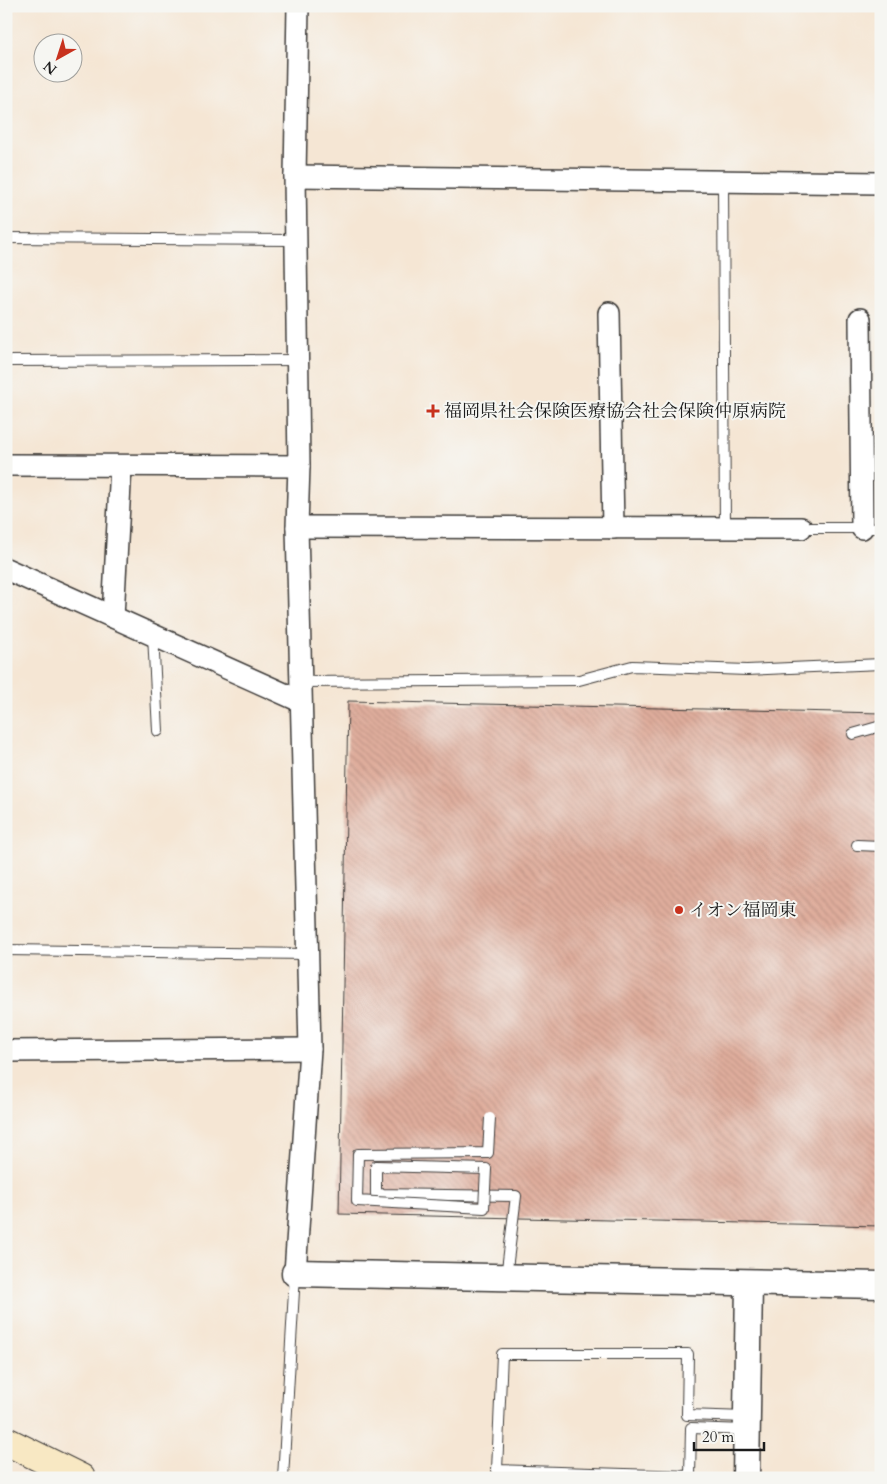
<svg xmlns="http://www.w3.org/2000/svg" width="887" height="1484" viewBox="0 0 887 1484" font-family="Cardo,'Noto Serif JP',serif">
<defs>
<pattern id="building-back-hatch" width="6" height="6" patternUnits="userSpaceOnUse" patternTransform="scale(1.25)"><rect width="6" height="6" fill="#dfad9c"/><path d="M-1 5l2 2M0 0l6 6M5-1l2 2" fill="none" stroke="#bf9486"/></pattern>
</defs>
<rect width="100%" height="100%" fill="#f6f6f2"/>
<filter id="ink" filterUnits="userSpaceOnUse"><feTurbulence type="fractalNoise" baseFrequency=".02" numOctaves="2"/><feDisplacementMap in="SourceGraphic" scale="10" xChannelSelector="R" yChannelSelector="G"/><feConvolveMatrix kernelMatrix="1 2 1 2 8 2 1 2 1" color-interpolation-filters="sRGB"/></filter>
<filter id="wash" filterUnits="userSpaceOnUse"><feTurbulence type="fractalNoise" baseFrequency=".0096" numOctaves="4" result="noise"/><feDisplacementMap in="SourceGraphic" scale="20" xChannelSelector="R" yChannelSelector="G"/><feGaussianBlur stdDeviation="1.12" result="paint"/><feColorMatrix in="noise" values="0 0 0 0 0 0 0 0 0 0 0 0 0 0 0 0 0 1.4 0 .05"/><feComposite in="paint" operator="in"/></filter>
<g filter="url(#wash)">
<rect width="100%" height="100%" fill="#f5e6d4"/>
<g id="blocks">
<polygon fill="url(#building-back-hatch)" points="348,701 881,713 881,1226 339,1214"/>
</g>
</g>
<g filter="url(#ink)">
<use href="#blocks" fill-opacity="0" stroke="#3d3a38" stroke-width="1"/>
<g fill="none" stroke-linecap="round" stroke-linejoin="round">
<g stroke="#3d3a38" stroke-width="12">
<g id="service">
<polyline points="723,181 725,528"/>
<polyline points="6,238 296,240"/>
<polyline points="6,361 298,360"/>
<polyline points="801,528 881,528"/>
<polyline points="153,635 158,731"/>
<polyline points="300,682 579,680 632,666 747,670 881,664"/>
<polyline points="853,734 881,726"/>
<polyline points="857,845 881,846"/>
<polyline points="6,950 309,954"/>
<polyline points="486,1169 376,1166 376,1194 516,1196 506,1277"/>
<polyline points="745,1430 691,1428 690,1476 497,1470 502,1354 688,1354 687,1415 746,1417"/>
<polyline points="283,1478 295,1274"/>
</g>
</g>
<g stroke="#3d3a38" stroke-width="24">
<g id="minor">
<polyline points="295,176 881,183"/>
<polyline points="609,313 613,528"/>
<polyline points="860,319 862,528"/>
<polyline points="6,465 299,466"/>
<polyline points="297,527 801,528"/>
<polyline points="6,569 300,701"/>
<polyline points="113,617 121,466"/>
<polyline points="6,1051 310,1049"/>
<polyline points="295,1273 310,1049 297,527 299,466 295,176 298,6"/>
</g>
</g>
<g stroke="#3d3a38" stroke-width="29">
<g id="tertiary">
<polyline points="295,1273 881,1285"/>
<polyline points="746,1478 749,1283"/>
</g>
</g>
<g stroke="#3d3a38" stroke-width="30">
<polyline id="secondary" points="6,1441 81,1478"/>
</g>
<use href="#service" stroke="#fff" stroke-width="10"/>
<use href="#minor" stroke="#fff" stroke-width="21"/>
<use href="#tertiary" stroke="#fff" stroke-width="26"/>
<use href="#secondary" stroke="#f8e8c3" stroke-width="28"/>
<g stroke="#3d3a38" stroke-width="12" stroke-linecap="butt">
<polyline id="service-bridge" points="486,1169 484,1208 357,1201 358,1154 488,1153 490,1118"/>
</g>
<use href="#service-bridge" stroke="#fff" stroke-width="10"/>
</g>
</g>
<g fill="#c8321e" stroke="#f6f6f2" stroke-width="2">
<path d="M430.5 403.5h5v5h5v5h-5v5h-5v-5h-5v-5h5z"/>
<circle cx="679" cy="910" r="5"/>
</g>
<g text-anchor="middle" stroke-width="4" stroke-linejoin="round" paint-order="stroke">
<g font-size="18" fill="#1c1c1c" stroke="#f6f6f2" text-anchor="start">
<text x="444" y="417">福岡県社会保険医療協会社会保険仲原病院</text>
<text x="689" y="916">イオン福岡東</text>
</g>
</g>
<rect width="887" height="1484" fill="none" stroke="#f6f6f2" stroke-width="25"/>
<g transform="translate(58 58) rotate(219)"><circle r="24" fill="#f6f6f2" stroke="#9f9f9c"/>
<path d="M0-4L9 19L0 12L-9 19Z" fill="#c8321e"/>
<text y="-8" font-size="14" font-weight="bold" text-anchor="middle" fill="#1c1c1c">N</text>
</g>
<path d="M694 1442v8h70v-8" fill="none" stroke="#1c1c1c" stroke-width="2.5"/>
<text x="702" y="1442" font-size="15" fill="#1c1c1c" stroke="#f6f6f2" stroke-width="4" paint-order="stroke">20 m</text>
</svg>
